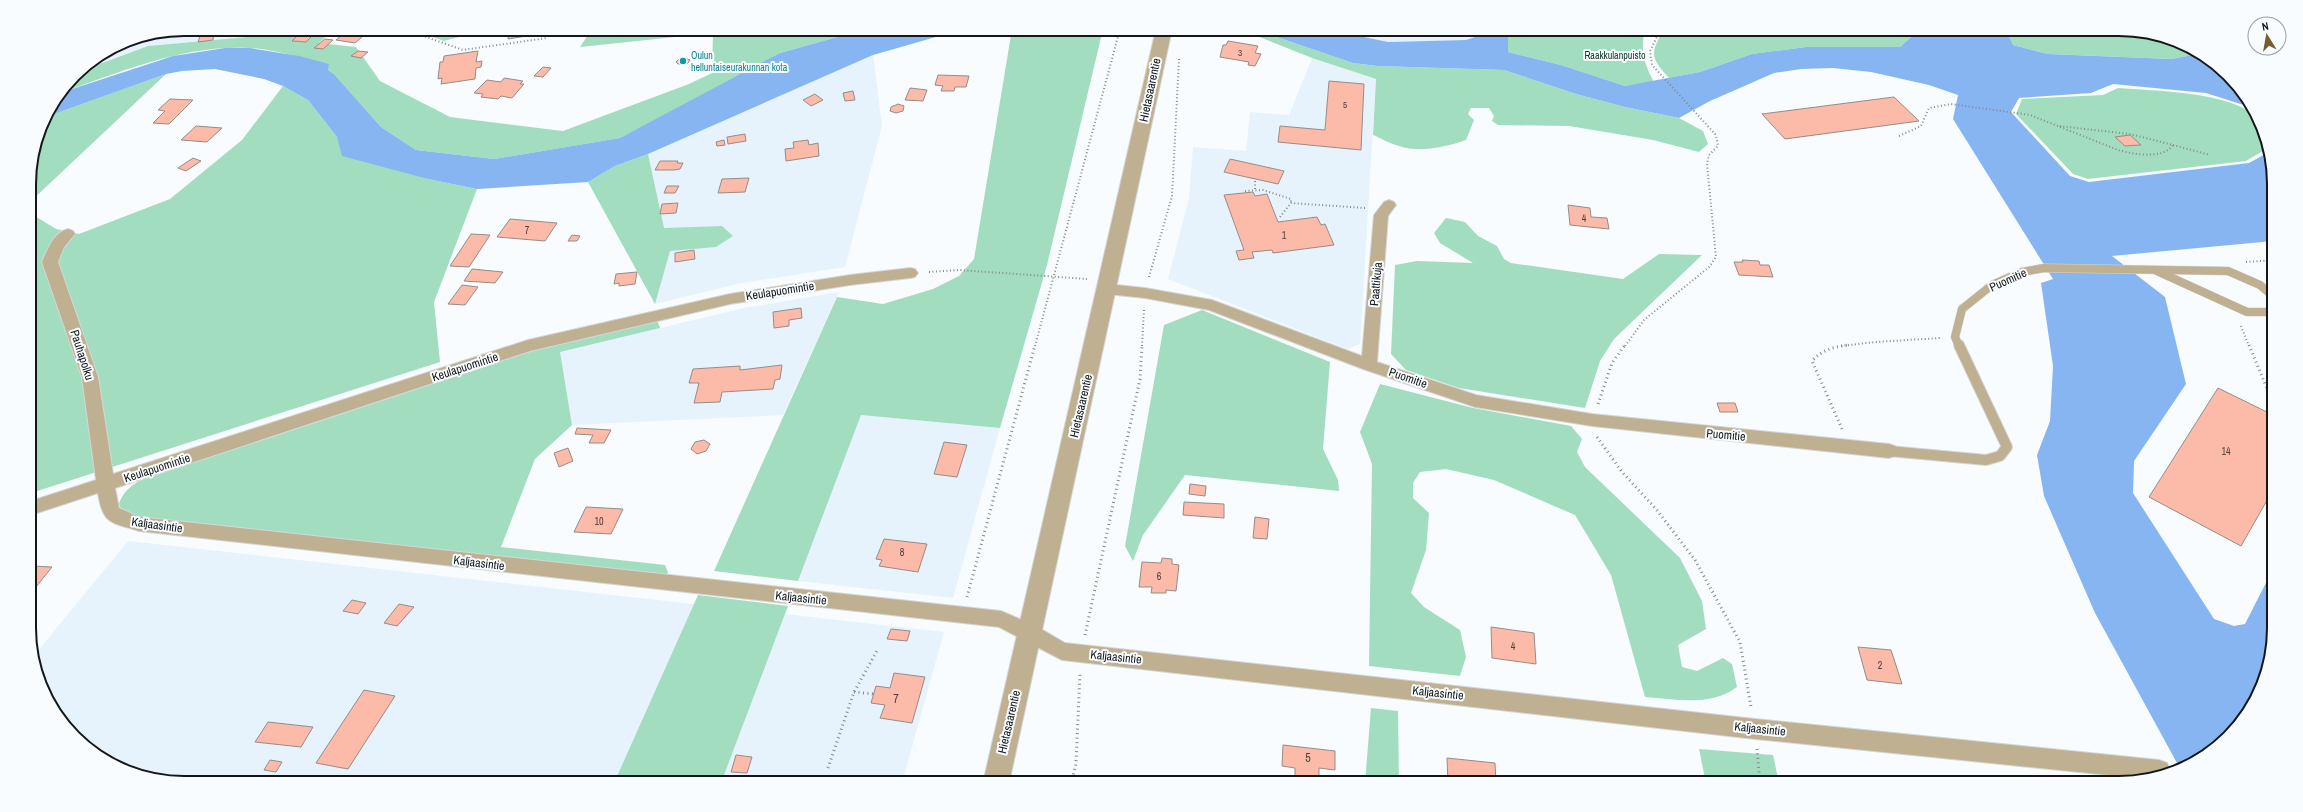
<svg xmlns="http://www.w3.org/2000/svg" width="2303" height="812" viewBox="0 0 2303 812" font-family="'Archivo Narrow',sans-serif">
<rect width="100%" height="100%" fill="#f8fcfe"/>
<g fill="#e7f3fc">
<polygon points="184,29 279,29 269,37 260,36 148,46 78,72 82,68 125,41"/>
<polygon points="1326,29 1490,29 1481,35 1466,40 1388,42"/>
<polygon points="873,55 882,126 845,267 742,283 655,304 648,154"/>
<polygon points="1312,58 1376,79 1360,344 1348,349 1168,279 1189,198 1193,147 1246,151 1250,112 1289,115"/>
<polygon points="839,292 783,415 572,425 560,352 744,308"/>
<polygon points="861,415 1000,428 953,598 798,581"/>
<polygon points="128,541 693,604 711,605 636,783 184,783 134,775 98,757 68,730 45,697 32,658"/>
<polygon points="785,614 944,632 902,783 721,783"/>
</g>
<g fill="#a3ddbf">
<path d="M 279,29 L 334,29 L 319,43 L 356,47 L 380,81 L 450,117 L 563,131 L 689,84 L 712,73 L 713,33 L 580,47 L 592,29 L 866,29 L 780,53 L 712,92 L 620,138 L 494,159 L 416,150 L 381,127 L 334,74 L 328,70 L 328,64 C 302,59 276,49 248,48 C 184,45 123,71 63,92 L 78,72 L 148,46 L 260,36 L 269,37 Z"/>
<polygon points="426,29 449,29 446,32 452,33 457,29 489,29 444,41 422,33"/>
<polygon points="1012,29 1103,29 1047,265 1000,428 861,415 798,581 714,571 837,297 883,304 933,289 959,276 974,259"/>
<path d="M 1239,29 L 1253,29 L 1353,63 L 1377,66 L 1504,70 L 1576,94 L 1625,107 L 1679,118 L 1703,131 L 1708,144 L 1699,152 L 1653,140 L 1569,126 L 1498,125 L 1492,121 L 1494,116 L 1489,108 L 1471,108 L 1468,114 L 1474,120 L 1466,140 C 1446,147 1420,153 1399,146 C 1390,144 1381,138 1373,135 L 1376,79 L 1312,58 Z"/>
<path d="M 1516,29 L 1645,29 C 1640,49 1644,64 1654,82 L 1625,86 L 1561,65 L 1508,52 L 1508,37 L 1518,35 Z"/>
<path d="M 1664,29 L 1920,29 L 1900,47 L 1806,47 L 1752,54 L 1700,72 L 1669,78 C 1650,57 1650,54 1664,29 Z"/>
<polygon points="2005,29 2119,29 2169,37 2196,51 2193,55 2171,59 2048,54 2013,45 2011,43"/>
<polygon points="166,74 30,202 29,174 44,117"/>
<polygon points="283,86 308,100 337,137 428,179 477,189 434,302 440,362 31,493 30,213 56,229 79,234 170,199 242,140"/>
<path d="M 2118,88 C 2152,91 2240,91 2260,122 C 2264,129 2266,140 2268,148 L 2246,161 L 2088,179 L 2073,174 L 2016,114 L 2022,99 L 2103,95 Z"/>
<polygon points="648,154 664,228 722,226 733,236 716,247 670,251 655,304 588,182 615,166"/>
<polygon points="1446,218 1465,222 1478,236 1497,246 1504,259 1511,263 1623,279 1659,254 1702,255 1614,339 1600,361 1585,408 1459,388 1406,370 1391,354 1395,265 1417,261 1473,263 1440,243 1434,233"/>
<polygon points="1202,310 1330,362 1323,449 1338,480 1339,491 1185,475 1143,535 1133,561 1125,546 1164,325"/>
<path d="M 657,320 L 660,328 L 560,352 L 572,425 L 535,459 L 501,547 L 665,565 L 668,572 L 666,577 L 135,517 L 121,509 L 119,504 C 125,486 140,480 156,473 L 451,376 L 536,350 Z"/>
<path d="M 1380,384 L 1473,408 L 1571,426 L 1582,439 L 1577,452 L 1585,467 L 1680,558 L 1702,601 L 1706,629 L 1678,645 L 1682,667 L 1697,671 L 1723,658 L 1732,664 L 1737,687 C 1711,707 1676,699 1645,697 L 1611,575 L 1575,515 L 1494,480 L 1446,469 L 1420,472 L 1413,483 L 1413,498 L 1429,513 L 1426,550 L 1411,593 L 1424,607 L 1460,630 L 1466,657 L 1460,676 L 1369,666 L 1372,464 L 1360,432 Z"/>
<polygon points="698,595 788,606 721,783 614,783"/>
<polygon points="1371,708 1398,711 1399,783 1365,783"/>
<polygon points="1699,749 1773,755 1779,783 1706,783"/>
</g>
<g fill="#86b5f2">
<polygon points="866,29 964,29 873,55 648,154 615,166 588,182 477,189 428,179 342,156 337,137 308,100 283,86 264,79 215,69 182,71 166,74 45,117 63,92 173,56 225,48 250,48 299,56 329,64 328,70 334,74 381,127 416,150 494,159 620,138 780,53"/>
<path d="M 1253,29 L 1326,29 L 1388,42 L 1466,40 L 1481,35 L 1490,29 L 1516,29 L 1518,36 L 1508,37 L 1508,52 L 1561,65 L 1625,86 L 1700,72 L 1752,54 L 1806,47 L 1900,47 L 1920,29 L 2005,29 L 2013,45 L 2048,54 L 2171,59 L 2193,55 L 2196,51 C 2223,64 2245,91 2258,117 L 2250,107 L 2206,93 L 2113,84 L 2091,93 L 2019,98 L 2011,112 L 2070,176 L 2089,182 L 2249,163 L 2269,152 L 2273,164 L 2273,241 L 2112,256 L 2165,297 L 2186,384 L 2134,461 L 2133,493 L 2214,619 L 2234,626 L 2245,624 L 2274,567 L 2274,628 L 2266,678 L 2248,714 L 2213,751 L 2178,770 L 2177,763 L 2095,613 L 2044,496 L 2037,455 L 2050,421 L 2053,366 L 2041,283 L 2053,279 L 1953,119 L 1958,95 L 1929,85 L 1871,72 L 1833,68 L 1801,69 L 1774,73 L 1710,101 L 1679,118 L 1625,107 L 1576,94 L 1504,70 L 1377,66 L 1353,63 Z"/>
</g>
<g fill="#fcbaa8" stroke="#968c89">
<polygon points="252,29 264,29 261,35 248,36"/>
<polygon points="349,29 367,29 366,30 369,31 355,43 336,40"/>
<polygon points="509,29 544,29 539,34 508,39"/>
<polygon points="301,32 315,33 306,42 292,41"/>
<polygon points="214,33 213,40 198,42 200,36"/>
<polygon points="325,39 333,40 323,49 314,48"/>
<polygon points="1228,41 1258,46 1255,53 1261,54 1255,66 1248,65 1249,62 1220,57 1223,45 1226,45"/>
<polygon points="358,51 368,52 361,58 351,56"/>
<polygon points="478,51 476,62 482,61 481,67 476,68 475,79 441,84 442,78 438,79 440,62 443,62 444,56"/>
<polygon points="684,58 690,60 688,63 678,64 676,62 679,59"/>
<polygon points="543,67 551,68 543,77 534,76"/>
<polygon points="938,75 969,76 966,87 955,87 954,91 941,91 943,86 935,85"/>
<polygon points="504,78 523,81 520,84 524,84 512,98 501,96 498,99 481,97 483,94 474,93 487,80 501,82"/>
<polygon points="1329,81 1364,84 1361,150 1278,142 1280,126 1325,130"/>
<polygon points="910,88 927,90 923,101 905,100"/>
<polygon points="853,91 855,100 845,101 843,93"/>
<polygon points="815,94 823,100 811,106 803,100"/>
<polygon points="1894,97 1919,121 1785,139 1762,114"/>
<polygon points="170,99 193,100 169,124 153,123 165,111 158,110"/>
<polygon points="898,104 904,106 903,111 896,113 890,111 891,107"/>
<polygon points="196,126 222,128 207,142 181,140"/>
<polygon points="745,134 746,141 728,144 727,137"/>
<polygon points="2130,135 2141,145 2125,146 2115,137"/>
<polygon points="724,140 725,145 717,146 716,142"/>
<polygon points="808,140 809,145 818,143 819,156 786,161 785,149 794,148 793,142"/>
<polygon points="193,158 201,161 186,171 178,168"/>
<polygon points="1230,159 1284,171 1278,184 1224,172"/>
<polygon points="660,161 678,161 677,163 683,163 680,169 674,170 655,170"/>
<polygon points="749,178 745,192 718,193 722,179"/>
<polygon points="667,186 679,186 675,193 664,193"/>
<polygon points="1253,192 1255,196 1267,194 1278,222 1317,217 1321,225 1325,224 1334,245 1273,253 1272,250 1252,252 1254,258 1239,260 1236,251 1244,250 1224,195"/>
<polygon points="678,203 676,213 660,214 662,204"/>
<polygon points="1568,205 1590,208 1591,217 1607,218 1609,229 1570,225"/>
<polygon points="510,219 557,223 545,241 497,237"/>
<polygon points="471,234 490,235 469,267 450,266"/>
<polygon points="572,235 580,236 577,241 568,241"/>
<polygon points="694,250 695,259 675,262 675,253"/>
<polygon points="1742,260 1759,261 1760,265 1769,265 1773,277 1739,275 1734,262 1743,262"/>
<polygon points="472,269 503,272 495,283 464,281"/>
<polygon points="637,272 635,284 619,286 619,283 614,284 616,274"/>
<polygon points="462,285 478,287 465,305 448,304"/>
<polygon points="801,308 802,318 789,320 789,326 774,328 773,312"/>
<polygon points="782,365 780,379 775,380 773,389 722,392 720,402 694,403 699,383 689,383 693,369 740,366 740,370"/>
<polygon points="2218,388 2273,415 2274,488 2241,546 2149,497"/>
<polygon points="1717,403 1735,403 1738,412 1720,412"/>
<polygon points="577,428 611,430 604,443 589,443 593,435 575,434"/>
<polygon points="704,440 710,444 706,451 697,454 691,449 695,442"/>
<polygon points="944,442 967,445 957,477 934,474"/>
<polygon points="568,448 573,461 559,467 554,453"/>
<polygon points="1190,484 1206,486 1205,496 1189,494"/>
<polygon points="1184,502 1224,504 1224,518 1183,515"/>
<polygon points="586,507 623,509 611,534 574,532"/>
<polygon points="1255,517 1269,519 1267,539 1253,538"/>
<polygon points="884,539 927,544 918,572 879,566 882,560 876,559"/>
<polygon points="1162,558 1172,559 1172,564 1179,565 1176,591 1166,590 1166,593 1151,593 1152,587 1139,587 1142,562 1161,563"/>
<polygon points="31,566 52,567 32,592"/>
<polygon points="352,600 366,603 358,614 343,611"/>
<polygon points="399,604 414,607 397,626 384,623"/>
<polygon points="1491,627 1534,633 1536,664 1492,658"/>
<polygon points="891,629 910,631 907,641 887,639"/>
<polygon points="1858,647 1891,650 1902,684 1867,680"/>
<polygon points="894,673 925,677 912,723 880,718 885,705 871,703 876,686 890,688"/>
<polygon points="364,690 395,696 348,769 316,763"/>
<polygon points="268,722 313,727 301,747 255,742"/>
<polygon points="1283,745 1335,751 1335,770 1319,768 1319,783 1295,780 1295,768 1282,766"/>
<polygon points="736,755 752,757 747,773 731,772"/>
<polygon points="1447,758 1495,763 1496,783 1448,783"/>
<polygon points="270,760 282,762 276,772 264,770"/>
<polygon points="843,780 857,781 856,783 842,783"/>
</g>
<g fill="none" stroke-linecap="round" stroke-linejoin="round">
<g stroke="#d4d7d9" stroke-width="9">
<g id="service-far1">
<polyline points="2157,271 2247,312 2269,312 2273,309"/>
<polyline points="1959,346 1955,337 1962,309 1992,285 2022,272 2044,268 2228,271 2260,285 2273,296"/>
</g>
</g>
<g stroke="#d4d7d9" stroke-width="12">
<polyline id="service" points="1889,451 1986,460 2000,456 2007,447 1959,345"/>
</g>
<g stroke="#d4d7d9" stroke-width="2">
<g id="minor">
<polygon points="1389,200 1394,202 1396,205 1388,216 1377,362 1476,395 1592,414 1889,444 1895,446 1898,451 1895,456 1889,458 1592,426 1475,407 1363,369 1209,310 1145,298 1107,294 1101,293 1099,289 1101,285 1107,284 1145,288 1212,300 1362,356 1374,215 1384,202"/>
<path d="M 68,229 L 73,231 L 75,234 L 64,247 L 58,262 L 98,377 L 113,474 L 528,340 L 730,294 L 850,275 L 910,268 L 915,269 L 918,273 L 915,277 L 910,278 L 850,285 L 730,304 L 530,351 L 115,488 L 119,508 L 139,517 L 1001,611 L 1036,626 L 1065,643 L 1755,719 L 2159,760 L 2167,763 L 2170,770 L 2168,775 L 2148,779 L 1755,739 L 1062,660 L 999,627 L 139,531 C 111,522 103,525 98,493 L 31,515 L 31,501 L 96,480 L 82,377 L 42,262 C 48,249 53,233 68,229 Z"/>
</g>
</g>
<g stroke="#d4d7d9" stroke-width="2">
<polygon id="tertiary" points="1156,29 1172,29 1009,783 983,783"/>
</g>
<g stroke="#85898b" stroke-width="2" stroke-dasharray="1 2.5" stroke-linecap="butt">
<polyline points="412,32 463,50 547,38"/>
<polyline points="365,36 412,32 417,29"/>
<path d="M 1899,136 L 1921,126 L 1929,108 L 1951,104 L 2030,115 L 2118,150 C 2132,154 2163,160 2173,145 L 2130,134 L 2058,126"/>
<polyline points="2173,145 2210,155"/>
<polyline points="1255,181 1255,189"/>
<polyline points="1245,191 1263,190 1291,199 1291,203"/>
<polyline points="1280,217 1291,203 1365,208"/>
<polyline points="2246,262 2273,260"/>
<polyline points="929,272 959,270 1087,279"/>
<polyline points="1149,277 1172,196 1179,59"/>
<polyline points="2241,326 2249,346"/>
<polyline points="1035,346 1120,29"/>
<polyline points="1142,346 1144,310"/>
<polyline points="1625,346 1644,320 1709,267 1716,257 1707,164 1709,155 1718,146 1716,135 1652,65 1650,51 1661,29"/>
<polyline points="1841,346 1876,342 1940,338"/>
</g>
<g stroke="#85898b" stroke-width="3" stroke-dasharray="1 3.5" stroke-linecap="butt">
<polyline points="2249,345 2271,398"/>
<polyline points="2271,397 2273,389"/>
<polyline points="1598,404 1612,363 1625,345"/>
<path d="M 1842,429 L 1812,361 C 1822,350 1833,347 1848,345"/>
<polyline points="1597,437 1622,472 1656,509 1695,560 1740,642 1751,707"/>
<polyline points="967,597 1035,345"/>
<polyline points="1085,635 1140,379 1142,345"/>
<polyline points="854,692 874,694"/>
<polyline points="1757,749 1760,783"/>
<polyline points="828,768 854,692 878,649"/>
<polyline points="1071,783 1076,764 1080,673"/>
</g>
<use href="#service-far1" stroke="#bfb091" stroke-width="8"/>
<use href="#service" stroke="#bfb091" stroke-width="10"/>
<use href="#minor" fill="#bfb091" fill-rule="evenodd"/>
<use href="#tertiary" fill="#bfb091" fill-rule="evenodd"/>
</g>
<circle fill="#0f9aa8" stroke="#f8fcfe" stroke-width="1.5" cx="683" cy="61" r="4"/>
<g text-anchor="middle" stroke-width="4" stroke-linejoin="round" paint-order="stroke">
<g font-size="9" fill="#4e403d">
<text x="1240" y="56">3</text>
<text x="1345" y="108">5</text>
</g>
<g font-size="10" fill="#0d838f" stroke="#f8fcfe" text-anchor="start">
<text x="691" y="59">Oulun<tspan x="691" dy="12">helluntaiseurakunnan kota</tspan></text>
</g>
<g font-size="10" fill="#0d3323" stroke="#f8fcfe">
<text x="1615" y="59">Raakkulanpuisto</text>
</g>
<g font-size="10" fill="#4e403d">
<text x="1584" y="222">4</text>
<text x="527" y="234">7</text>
<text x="1284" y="239">1</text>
<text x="2226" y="455">14</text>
<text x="599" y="525">10</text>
<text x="902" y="556">8</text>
<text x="1159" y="580">6</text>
<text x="1513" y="650">4</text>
<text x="1880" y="669">2</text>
</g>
<g font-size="12" fill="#141719" stroke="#f8fcfe">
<text transform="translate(1150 90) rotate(-78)" y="4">Hietasaarentie</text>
<text transform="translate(2008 280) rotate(-24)" y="4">Puomitie</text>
<text transform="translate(1376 284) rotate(-85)" y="4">Paattikuja</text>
<text transform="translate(780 291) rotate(-9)" y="4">Keulapuomintie</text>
<text transform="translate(82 355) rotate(72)" y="4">Pauhapolku</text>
<text transform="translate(465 367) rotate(-18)" y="4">Keulapuomintie</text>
<text transform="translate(1408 378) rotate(19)" y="4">Puomitie</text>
<text transform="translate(1081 406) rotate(-77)" y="4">Hietasaarentie</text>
<text transform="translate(1726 435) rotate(5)" y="4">Puomitie</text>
<text transform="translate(157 468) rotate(-18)" y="4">Keulapuomintie</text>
<text transform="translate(157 525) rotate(8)" y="4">Kaljaasintie</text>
<text transform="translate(479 563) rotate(7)" y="4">Kaljaasintie</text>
<text transform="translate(801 598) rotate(6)" y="4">Kaljaasintie</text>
<text transform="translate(1116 657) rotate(6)" y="4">Kaljaasintie</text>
<text transform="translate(1438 693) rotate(6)" y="4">Kaljaasintie</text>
<text transform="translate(1009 722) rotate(-77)" y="4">Hietasaarentie</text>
<text transform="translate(1760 729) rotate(6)" y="4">Kaljaasintie</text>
</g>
<g font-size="12" fill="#4e403d">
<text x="896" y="703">7</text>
<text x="1308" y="762">5</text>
</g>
</g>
<path d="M0 0H2303V812H0ZM184 36H2119A148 148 0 0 1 2267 184V628A148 148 0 0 1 2119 776H184A148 148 0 0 1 36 628V184A148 148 0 0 1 184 36Z" fill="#f8fcfe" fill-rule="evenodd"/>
<path fill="none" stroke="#141719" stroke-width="2" d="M184 36H2119A148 148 0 0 1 2267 184V628A148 148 0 0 1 2119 776H184A148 148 0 0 1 36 628V184A148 148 0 0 1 184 36Z"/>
<g transform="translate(2267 36) rotate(349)"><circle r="19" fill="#f8fcfe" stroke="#9da0a2"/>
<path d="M0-3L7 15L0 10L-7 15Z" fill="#765d2e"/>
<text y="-6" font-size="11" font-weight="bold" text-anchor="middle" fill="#141719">N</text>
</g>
</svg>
